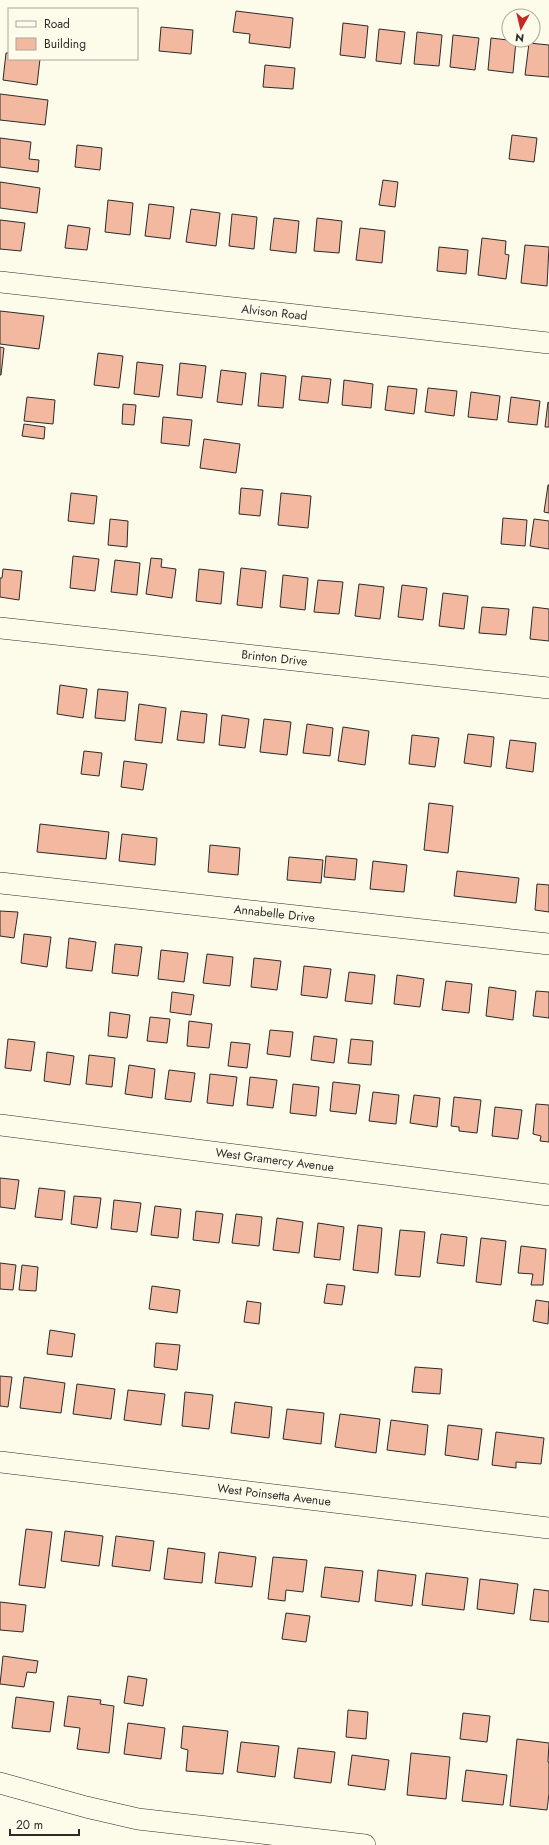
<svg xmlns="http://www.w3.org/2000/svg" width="549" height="1845" viewBox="0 0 549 1845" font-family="Jost,sans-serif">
<rect width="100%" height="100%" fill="#fdfbea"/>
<g fill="#f2b8a0" stroke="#2b2b2b">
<polygon points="236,11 293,18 290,48 249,43 250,34 233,32"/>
<polygon points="343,23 368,26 365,58 340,55"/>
<polygon points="161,27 193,30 191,54 159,51"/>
<polygon points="379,29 405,32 401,64 376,61"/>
<polygon points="417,32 442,35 439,66 414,64"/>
<polygon points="453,35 479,38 475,70 450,67"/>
<polygon points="491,38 516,41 513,73 488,70"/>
<polygon points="529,43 549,45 549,77 525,75"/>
<polygon points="6,53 9,53 9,59 40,59 37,85 3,80"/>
<polygon points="265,65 295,68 293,89 263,87"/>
<polygon points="0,94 48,100 45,125 0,120"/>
<polygon points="512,135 537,138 534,162 509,159"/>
<polygon points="0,138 31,142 29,159 39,160 38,172 0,167"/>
<polygon points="77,145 102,148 100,170 75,167"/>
<polygon points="383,180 398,182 395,207 379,205"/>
<polygon points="0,182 40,188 37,213 0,208"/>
<polygon points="108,200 133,203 130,235 105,232"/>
<polygon points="149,204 174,207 170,239 145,236"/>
<polygon points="191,209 220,213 216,246 186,242"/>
<polygon points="232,214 257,217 254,249 229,246"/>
<polygon points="274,218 299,221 296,253 270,250"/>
<polygon points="317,218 342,221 339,253 314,251"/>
<polygon points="0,220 25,223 21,251 0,249"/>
<polygon points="68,225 90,228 87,250 65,248"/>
<polygon points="360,228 385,231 382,263 356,260"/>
<polygon points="482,238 506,241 505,254 509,255 506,279 478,275"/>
<polygon points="525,245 549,247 547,286 521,283"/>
<polygon points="439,247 468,250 466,274 437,271"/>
<polygon points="0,311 44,316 39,349 0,344"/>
<polygon points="0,347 4,348 1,375 0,375"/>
<polygon points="98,353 123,356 119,388 94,385"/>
<polygon points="137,362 163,365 159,397 134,394"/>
<polygon points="180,363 206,366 202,398 177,395"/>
<polygon points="221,370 246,373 242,405 217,402"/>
<polygon points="261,373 286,376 283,408 258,406"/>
<polygon points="302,376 331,379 328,403 299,400"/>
<polygon points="344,380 373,384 371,408 342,405"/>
<polygon points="388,386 417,389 414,414 385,410"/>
<polygon points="428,388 457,391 454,416 425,412"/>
<polygon points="471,392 500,396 497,420 468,417"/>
<polygon points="27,397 55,400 53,424 24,421"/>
<polygon points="511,397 540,401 537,425 508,422"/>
<polygon points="548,402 549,403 549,427 545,427"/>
<polygon points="123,404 136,405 134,425 122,424"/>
<polygon points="163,417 192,420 189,446 161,443"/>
<polygon points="24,424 45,427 44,439 22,436"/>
<polygon points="204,439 240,444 236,473 200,468"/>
<polygon points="548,485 549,485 549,513 544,512"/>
<polygon points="241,488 263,490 260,516 239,514"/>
<polygon points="71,493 97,496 94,524 68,521"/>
<polygon points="281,493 311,496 308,528 278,525"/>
<polygon points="503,518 527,520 525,546 501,544"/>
<polygon points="110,519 128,521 127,547 108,545"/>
<polygon points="534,519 549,521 549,549 530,546"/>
<polygon points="73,556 99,559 95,591 70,588"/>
<polygon points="151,558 162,559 161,567 176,569 172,598 146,594"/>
<polygon points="115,560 140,563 137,595 111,592"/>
<polygon points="241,568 266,571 262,608 237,605"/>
<polygon points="3,569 22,571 19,600 0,597 0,578 2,578"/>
<polygon points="199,569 224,572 221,604 196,601"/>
<polygon points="283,575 308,578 305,610 280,607"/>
<polygon points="318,580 343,582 339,614 314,612"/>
<polygon points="359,584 384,587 380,619 355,616"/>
<polygon points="402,585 427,588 423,620 398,617"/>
<polygon points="443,593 468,596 464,629 439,626"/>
<polygon points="482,607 509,609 506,635 479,633"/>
<polygon points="533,607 549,609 549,641 530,639"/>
<polygon points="60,685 87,689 83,718 57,714"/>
<polygon points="98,689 128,692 125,721 95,718"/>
<polygon points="139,704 166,708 162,743 135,740"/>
<polygon points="181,711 207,714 204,743 177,740"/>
<polygon points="222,715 249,719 245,748 219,745"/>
<polygon points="264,719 291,722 287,755 260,752"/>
<polygon points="307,724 333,728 330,756 303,753"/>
<polygon points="343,727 369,731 365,765 338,761"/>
<polygon points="468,734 494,737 491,767 464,763"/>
<polygon points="412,735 439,738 435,767 409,764"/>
<polygon points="510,740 536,743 533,772 506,768"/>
<polygon points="84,751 102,753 99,776 81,774"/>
<polygon points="124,761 147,764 143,790 121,787"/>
<polygon points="429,803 453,806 448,853 424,850"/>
<polygon points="40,824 109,832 106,859 37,852"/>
<polygon points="122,834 157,838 155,865 119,861"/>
<polygon points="210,845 240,848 238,875 208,872"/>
<polygon points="326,856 357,859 355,880 324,877"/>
<polygon points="289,857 323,860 321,883 287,880"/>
<polygon points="373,861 407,865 404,892 370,889"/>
<polygon points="457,871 519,878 516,903 454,896"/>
<polygon points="537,884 549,885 549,912 535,910"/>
<polygon points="0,911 18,912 14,938 0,936"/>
<polygon points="24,934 51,937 47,967 21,963"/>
<polygon points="69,938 96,942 92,971 66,968"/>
<polygon points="115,944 142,947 138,976 112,973"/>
<polygon points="161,950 188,953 184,982 158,979"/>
<polygon points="207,954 233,957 230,986 203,983"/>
<polygon points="254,958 281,961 277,990 251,987"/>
<polygon points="304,966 331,969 327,998 301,995"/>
<polygon points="349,972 375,975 372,1004 345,1001"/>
<polygon points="397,975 424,979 420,1007 394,1004"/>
<polygon points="446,981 472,984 469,1013 442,1010"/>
<polygon points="489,987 516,991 513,1020 486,1016"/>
<polygon points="536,991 549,992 549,1018 533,1016"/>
<polygon points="172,992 194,995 191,1015 170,1012"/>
<polygon points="110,1012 130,1015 127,1038 108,1036"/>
<polygon points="150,1017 170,1019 167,1043 147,1041"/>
<polygon points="189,1021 212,1024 209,1048 187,1046"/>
<polygon points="270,1030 293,1032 290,1057 267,1054"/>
<polygon points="314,1036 337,1039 334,1063 311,1060"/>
<polygon points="8,1039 35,1042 31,1071 5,1068"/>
<polygon points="351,1039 373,1041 371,1065 348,1063"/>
<polygon points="231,1042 250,1044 247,1068 228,1066"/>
<polygon points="47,1052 74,1056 70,1085 44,1081"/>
<polygon points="89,1055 115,1058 112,1087 86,1084"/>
<polygon points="129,1065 155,1069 152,1098 125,1094"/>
<polygon points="169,1070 195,1073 191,1102 165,1099"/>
<polygon points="210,1074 237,1077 233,1106 207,1103"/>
<polygon points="250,1077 277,1080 273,1108 247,1105"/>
<polygon points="333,1082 360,1085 356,1114 330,1111"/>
<polygon points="293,1084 319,1087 316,1116 290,1113"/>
<polygon points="373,1092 399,1095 396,1124 369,1121"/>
<polygon points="414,1095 440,1098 437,1127 410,1123"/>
<polygon points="454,1097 481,1100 477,1133 459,1131 459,1127 451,1126"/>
<polygon points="536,1104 549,1105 549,1142 540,1141 541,1136 533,1134"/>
<polygon points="495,1107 522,1110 518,1139 492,1136"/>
<polygon points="0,1178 19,1180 15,1209 0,1207"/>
<polygon points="39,1188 65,1191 62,1220 35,1217"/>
<polygon points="74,1196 101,1198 97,1228 71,1224"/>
<polygon points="114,1200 141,1203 137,1232 111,1229"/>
<polygon points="155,1206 181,1209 178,1238 151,1235"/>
<polygon points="196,1211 223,1214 219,1243 193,1240"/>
<polygon points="236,1214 262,1217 259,1246 232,1243"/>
<polygon points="277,1218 303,1222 299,1253 273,1250"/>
<polygon points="318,1223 344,1227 340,1260 314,1257"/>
<polygon points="358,1225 382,1228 378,1273 353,1270"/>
<polygon points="400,1230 425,1232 420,1277 395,1275"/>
<polygon points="441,1234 467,1237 464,1266 437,1263"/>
<polygon points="481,1238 506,1241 501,1285 476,1282"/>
<polygon points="521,1246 546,1249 543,1285 531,1285 533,1274 518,1273"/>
<polygon points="0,1263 16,1265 13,1290 0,1289"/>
<polygon points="22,1265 38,1267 36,1291 19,1290"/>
<polygon points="327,1284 345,1286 342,1305 324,1303"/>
<polygon points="152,1286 180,1290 177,1313 149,1309"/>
<polygon points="536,1300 549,1302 548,1324 533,1321"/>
<polygon points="247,1301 261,1303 259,1324 244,1322"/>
<polygon points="50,1330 75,1334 72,1357 47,1354"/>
<polygon points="156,1343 180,1345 177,1370 154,1367"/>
<polygon points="415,1367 442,1369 440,1394 412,1392"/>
<polygon points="0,1376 12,1377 8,1407 0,1406"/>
<polygon points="24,1377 65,1383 61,1413 20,1408"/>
<polygon points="77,1384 115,1389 111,1419 73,1414"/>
<polygon points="128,1390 165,1394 161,1425 124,1420"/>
<polygon points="185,1392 213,1395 209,1429 182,1426"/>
<polygon points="235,1402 272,1407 269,1438 231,1433"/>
<polygon points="287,1409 324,1413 321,1444 283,1439"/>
<polygon points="340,1414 380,1419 376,1453 335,1447"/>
<polygon points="391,1420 428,1425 425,1455 387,1450"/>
<polygon points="448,1425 482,1429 478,1460 445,1455"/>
<polygon points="496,1432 544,1438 541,1464 516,1462 516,1468 492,1465"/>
<polygon points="26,1529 52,1532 45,1588 19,1585"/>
<polygon points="65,1531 103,1536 99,1566 61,1561"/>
<polygon points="116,1536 154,1541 150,1571 112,1566"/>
<polygon points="168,1548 205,1553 202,1583 164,1579"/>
<polygon points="219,1552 256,1557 252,1587 215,1583"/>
<polygon points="273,1557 307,1560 303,1592 286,1590 285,1601 268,1599"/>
<polygon points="325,1567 363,1571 359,1602 321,1597"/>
<polygon points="378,1570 416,1575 412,1606 375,1601"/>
<polygon points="426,1573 468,1578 464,1610 422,1605"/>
<polygon points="480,1579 518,1584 514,1614 477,1609"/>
<polygon points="534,1589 549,1591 549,1622 530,1620"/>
<polygon points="0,1602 26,1605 23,1632 0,1630"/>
<polygon points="286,1613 310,1616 306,1642 282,1639"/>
<polygon points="3,1656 38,1661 36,1673 27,1672 24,1687 0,1684"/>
<polygon points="128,1676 147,1679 143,1706 124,1703"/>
<polygon points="68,1696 101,1700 100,1704 114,1706 109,1753 77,1749 80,1728 64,1726"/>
<polygon points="16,1697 54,1702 50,1732 12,1728"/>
<polygon points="348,1710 368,1712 366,1739 346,1737"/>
<polygon points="463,1713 490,1716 487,1742 460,1739"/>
<polygon points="128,1723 165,1728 161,1759 124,1754"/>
<polygon points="183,1726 228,1731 223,1774 186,1771 188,1750 181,1748"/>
<polygon points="517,1739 549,1743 548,1762 549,1762 549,1794 547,1810 510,1806"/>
<polygon points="241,1742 279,1746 275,1777 237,1772"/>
<polygon points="298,1748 335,1752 331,1783 294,1778"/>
<polygon points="411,1753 450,1757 446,1799 407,1795"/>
<polygon points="352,1755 389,1760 385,1790 348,1785"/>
<polygon points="466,1770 507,1775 503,1805 462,1801"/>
</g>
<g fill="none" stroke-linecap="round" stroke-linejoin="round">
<g stroke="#2b2b2b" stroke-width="22">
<g id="minor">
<path id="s1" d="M 0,282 L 549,343"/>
<path id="s2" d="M 0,628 L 549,688"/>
<path id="s3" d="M 0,883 L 549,944"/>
<path id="s4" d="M 0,1125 L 549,1195"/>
<path id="s5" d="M 0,1462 L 549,1528"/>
<polyline points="0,1783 86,1807 138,1819 365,1845"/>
</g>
</g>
<use href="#minor" stroke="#fdfbea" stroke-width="21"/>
</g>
<g text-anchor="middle" stroke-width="3" stroke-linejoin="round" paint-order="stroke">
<g font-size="12" fill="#2b2b2b" stroke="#fdfbea">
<text dy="4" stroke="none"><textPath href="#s1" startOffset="276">Alvison Road</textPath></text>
<text dy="4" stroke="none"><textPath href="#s2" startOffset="276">Brinton Drive</textPath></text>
<text dy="4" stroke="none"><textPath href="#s3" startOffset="276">Annabelle Drive</textPath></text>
<text dy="4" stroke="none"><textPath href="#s4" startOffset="277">West Gramercy Avenue</textPath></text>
<text dy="4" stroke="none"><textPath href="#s5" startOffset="276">West Poinsetta Avenue</textPath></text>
</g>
</g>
<rect x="8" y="8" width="130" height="52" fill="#fdfbea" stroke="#a9a89e"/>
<rect x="16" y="21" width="20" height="6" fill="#fdfbea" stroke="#a9a89e"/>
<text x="44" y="28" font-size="12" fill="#2b2b2b">Road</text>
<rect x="16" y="38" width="20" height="12" fill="#f2b8a0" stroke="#a9a89e"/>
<text x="44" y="48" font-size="12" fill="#2b2b2b">Building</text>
<g transform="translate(521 28) rotate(188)"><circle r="19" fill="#fdfbea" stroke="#a9a89e"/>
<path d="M0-3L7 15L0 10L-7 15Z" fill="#c62828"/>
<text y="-6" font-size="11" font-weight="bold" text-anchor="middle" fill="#2b2b2b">N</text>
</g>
<path d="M10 1829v6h69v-6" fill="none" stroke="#2b2b2b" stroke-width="2"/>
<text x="16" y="1829" font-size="12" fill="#2b2b2b" stroke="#fdfbea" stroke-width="3" paint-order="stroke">20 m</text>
</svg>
